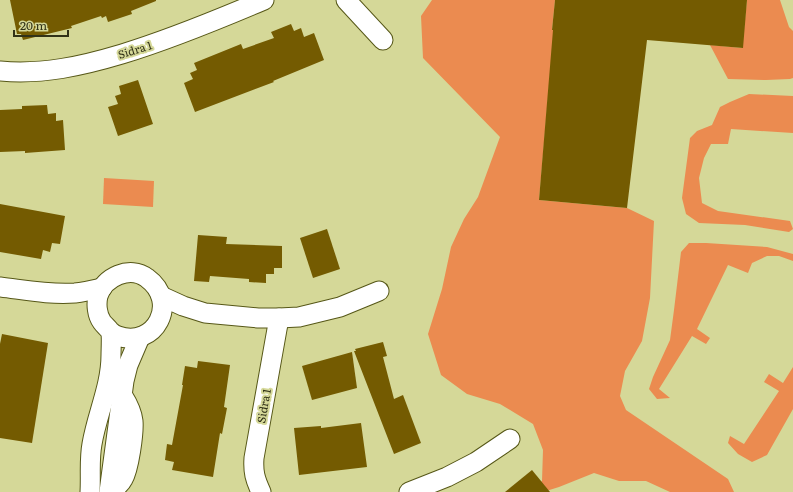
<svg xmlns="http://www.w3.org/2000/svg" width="793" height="492" viewBox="0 0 793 492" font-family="Literata,serif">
<rect width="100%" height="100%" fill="#d5d898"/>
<g fill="#eb8b50">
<polygon points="432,0 555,0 552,30 578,32 552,51 539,200 627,208 654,221 650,298 642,341 625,371 620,396 626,410 728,479 734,492 670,492 646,481 619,481 594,473 559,487 543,492 527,492 542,481 543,450 533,424 500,404 467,394 441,375 428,334 442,289 451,247 464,219 478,197 500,137 423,58 421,16"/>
<polygon points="747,0 780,0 789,27 793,31 793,78 790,79 766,80 728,79 710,45 742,48"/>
<polygon points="749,94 793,96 793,133 731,129 728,144 711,144 704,158 699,178 702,203 718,211 790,221 793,229 789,232 745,225 699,223 686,214 682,198 690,138 697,131 712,125 720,107 730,102"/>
<polygon points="104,178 154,181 153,207 103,204"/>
<polygon points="689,243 706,243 767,247 793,254 793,261 779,256 767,256 752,263 748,273 728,265 697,329 710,338 706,344 692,336 659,389 670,398 657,399 649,389 653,377 670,340 674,310 681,252"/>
<polygon points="793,367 793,409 767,455 752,462 738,454 728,443 730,436 744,444 779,391 764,382 769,374 783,383"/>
</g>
<g fill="#745b01">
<polygon points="10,0 156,0 156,1 131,11 132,14 108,22 106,16 102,18 101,16 71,26 72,28 23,40 21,34 17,34"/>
<polygon points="555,0 747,0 743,48 647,40 627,208 539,200 553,30 552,30"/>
<polygon points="291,24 294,31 301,28 304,37 314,33 324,60 273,81 274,82 195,112 184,83 193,79 190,73 197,70 194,63 241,44 243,49 274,38 271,32"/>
<polygon points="138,80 153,124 118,136 108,107 118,104 115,96 121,94 119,86"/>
<polygon points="47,105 48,114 56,113 56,121 63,120 65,150 25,153 25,151 0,152 0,110 22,109 22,106"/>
<polygon points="0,204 65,216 60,244 52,243 50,252 43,250 41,259 0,252"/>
<polygon points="327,229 340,269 313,278 300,238"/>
<polygon points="198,235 227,237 226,244 282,246 282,268 274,268 274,274 266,274 266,283 249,282 249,279 210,276 209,282 194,281"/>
<polygon points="2,334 48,343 32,443 0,438 0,344"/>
<polygon points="383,342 387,356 383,357 394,399 403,395 421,443 394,454 354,351 356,351 355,349"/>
<polygon points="352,352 357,388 312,400 302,366"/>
<polygon points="198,361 230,365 224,407 227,408 222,434 220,433 213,477 172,470 174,462 165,460 167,444 172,445 183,385 182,385 185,366 197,368"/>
<polygon points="361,423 367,467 299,475 294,428 321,426 321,428"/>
<polygon points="532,470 550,492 505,492"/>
</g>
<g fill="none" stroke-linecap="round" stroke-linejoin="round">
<g stroke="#565717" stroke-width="21">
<g id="minor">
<polyline points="346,0 383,40"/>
<path d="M 0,71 C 42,75 82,66 122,54 C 171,39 217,20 264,0"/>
<path d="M 0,287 C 25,290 50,295 75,293 C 84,292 93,290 102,288"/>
<polyline points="161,296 183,306 205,313 258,318 279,318 299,317 340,307 379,291"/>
<path d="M 90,492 C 91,476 89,460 92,444 C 97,414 111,386 111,355 C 111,350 112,335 110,331 C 108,328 104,325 102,322 C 97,315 96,304 98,296 C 104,277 130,265 147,278 C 180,302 155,349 118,336 C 115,335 112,333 110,331"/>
<polyline points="109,492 124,381 128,365 140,337"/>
<path d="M 110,492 C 115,488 120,485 123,479 C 129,469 134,433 133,421 C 132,412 128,404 123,396"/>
<path d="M 261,492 C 255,479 253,472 254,458 L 279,318"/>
<polyline points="409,492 447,477 476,462 510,439"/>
</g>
</g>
<use href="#minor" stroke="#fff" stroke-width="19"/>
</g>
<g text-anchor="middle" stroke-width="4" stroke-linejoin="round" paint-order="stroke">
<g font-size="11" fill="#313218" stroke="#d5d898">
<text transform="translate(135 50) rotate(-17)" y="4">Sidra 1</text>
<text transform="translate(264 406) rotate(-80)" y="4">Sidra 1</text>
</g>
</g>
<path d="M14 30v6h54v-6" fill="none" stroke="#313218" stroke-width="2"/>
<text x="20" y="30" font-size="12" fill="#313218" stroke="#d5d898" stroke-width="3" paint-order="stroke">20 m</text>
</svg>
